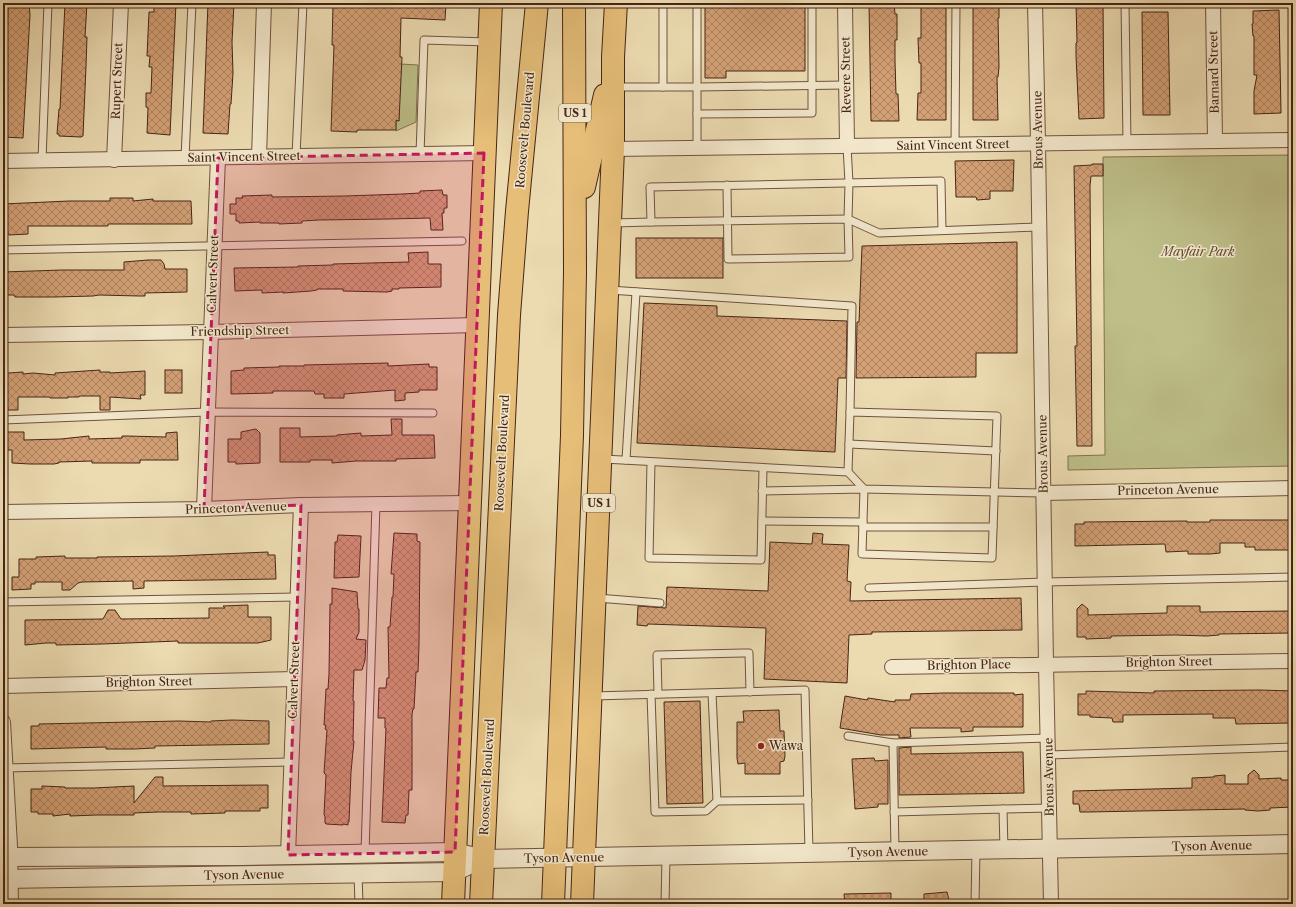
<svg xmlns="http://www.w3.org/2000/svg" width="1296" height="907" viewBox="0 0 1296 907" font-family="'Libre Caslon Text',serif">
<defs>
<pattern id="building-cross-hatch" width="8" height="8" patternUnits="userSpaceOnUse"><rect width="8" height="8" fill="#d4a176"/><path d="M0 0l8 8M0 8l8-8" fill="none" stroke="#ae8360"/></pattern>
</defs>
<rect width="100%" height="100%" fill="#ecdbb1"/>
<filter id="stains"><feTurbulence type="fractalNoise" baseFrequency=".005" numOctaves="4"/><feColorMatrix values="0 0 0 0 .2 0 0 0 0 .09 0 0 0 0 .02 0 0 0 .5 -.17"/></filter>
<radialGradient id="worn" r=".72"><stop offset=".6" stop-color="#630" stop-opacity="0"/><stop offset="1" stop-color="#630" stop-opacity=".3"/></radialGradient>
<g fill="#bdbe88" stroke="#827250">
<polygon points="400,64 418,65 416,122 396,131 396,121 399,121"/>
<polygon points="1293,155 1293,466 1068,470 1068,456 1105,455 1103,157"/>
</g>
<g fill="url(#building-cross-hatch)" stroke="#472517">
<polygon points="8,3 29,3 30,15 23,138 3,137 3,56 4,46 7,46"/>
<polygon points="65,3 87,3 85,37 87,37 86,66 83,136 81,137 59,136 59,134 57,134 59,109 60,109"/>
<polygon points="154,3 176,3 170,135 147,133 148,108 146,107 146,93 151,93 152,67 149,67 150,56 147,56 149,12 154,12"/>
<polygon points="208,3 234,3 232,42 233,73 231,104 230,104 228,134 203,133"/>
<polygon points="361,3 446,3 445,20 401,18 400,57 402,57 399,121 396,120 396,130 357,130 357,132 331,131 334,45 332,45 333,5 361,6"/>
<polygon points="705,3 805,3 805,71 726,71 726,78 705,78"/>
<polygon points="869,3 894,3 895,14 897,14 897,40 895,40 895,61 896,94 898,94 899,121 871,121"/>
<polygon points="921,3 946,3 946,120 917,120 918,93 921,93 921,63 919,63 918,38 921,38"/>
<polygon points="973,3 998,3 999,5 999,18 998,18 999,67 998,77 997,77 998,120 973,120"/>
<polygon points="1076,3 1103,3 1104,118 1079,119 1076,56 1076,43 1077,42"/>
<polygon points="1279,10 1281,113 1254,114 1254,91 1257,75 1254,75 1254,36 1253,36 1252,24 1253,24 1253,11"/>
<polygon points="1142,12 1168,12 1170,115 1143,115"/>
<polygon points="1014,160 1013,191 990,191 990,199 977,200 976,197 956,197 955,161"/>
<polygon points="1092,164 1103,164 1103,176 1091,176 1090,186 1092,446 1077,446 1075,346 1077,346 1074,166 1092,165"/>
<polygon points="442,190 443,195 447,195 447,208 444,208 444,213 442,213 443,230 431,230 430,218 390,219 319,220 302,221 302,223 279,224 279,223 260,223 260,222 239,223 239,221 236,221 236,214 230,214 230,204 236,204 236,198 243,198 242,196 272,195 272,197 345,196 403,194 420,193 420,191"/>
<polygon points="110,198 133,198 133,201 153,199 153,201 191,201 192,224 108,224 108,226 28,226 28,234 9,235 3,228 3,204 69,201 110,201"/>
<rect x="636" y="238" width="87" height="40"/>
<polygon points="1017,242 1017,353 976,353 976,377 856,378 857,322 859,322 862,246"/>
<polygon points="428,252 428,264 441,264 441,287 399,288 399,289 392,289 392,291 387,292 343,291 343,289 317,289 317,290 311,291 283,293 283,292 262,293 262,290 235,291 234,268 298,267 298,266 333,265 333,264 409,262 408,253"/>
<polygon points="148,260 161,260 164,264 165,269 187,269 187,292 145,293 145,296 139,296 99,295 93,296 55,297 15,297 14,295 3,295 3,272 62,270 124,270 124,262"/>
<polygon points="644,303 717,306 717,316 847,321 846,378 838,378 835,452 637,443"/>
<polygon points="388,363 388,366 429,364 429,367 437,367 437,390 419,390 419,392 405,393 405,400 395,401 395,390 344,394 344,398 324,398 324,394 315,394 314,391 273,391 273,393 231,394 231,371 244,370 244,368 279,367 279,366 304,366 304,365"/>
<polygon points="100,370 100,372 110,372 110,373 145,371 145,395 140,395 141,399 110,397 110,410 100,410 100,396 79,396 79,397 68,397 68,398 50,398 50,397 18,397 18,410 3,410 3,397 6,397 5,379 6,379 6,373 8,373 23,372 23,374 33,373 55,375 55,373"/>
<rect x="165" y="370" width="17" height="23"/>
<polygon points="391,419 402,419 402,435 434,435 435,458 396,459 396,461 356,461 332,463 332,460 310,460 310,462 280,462 280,428 300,428 300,437 337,436 337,435 361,433 361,436 392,435"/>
<polygon points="256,429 260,433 260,463 236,464 236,462 228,462 228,439 241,439 241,432"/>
<polygon points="6,432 24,432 24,440 61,439 89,436 89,439 122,438 122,436 127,436 166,437 166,433 177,432 178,460 140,460 140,463 92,463 92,461 59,462 59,463 54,464 30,464 12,463 12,450 7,450"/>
<polygon points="1210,520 1293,520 1293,550 1255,550 1255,547 1245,547 1245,543 1220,543 1220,553 1210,554 1188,554 1188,551 1166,552 1165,544 1075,546 1075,524 1084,524 1084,522 1187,521 1187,522 1210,522"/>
<polygon points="394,533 417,534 417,541 420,542 419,645 418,672 416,672 414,709 413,709 412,714 412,790 409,790 408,815 406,815 405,823 382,822 386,728 385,728 385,718 378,718 379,688 386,688 387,678 389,678 388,627 390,627 392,597 393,597 394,574 391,574"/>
<polygon points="813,533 823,534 822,544 849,545 847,581 851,582 850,601 1021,598 1022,630 872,632 872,634 849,635 847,683 764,679 766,628 648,624 647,626 637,625 638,606 666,608 667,587 768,591 770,542 812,544"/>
<polygon points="338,535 361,536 359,577 334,578 335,544 335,542 337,542"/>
<polygon points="268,552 268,555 275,555 276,579 144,581 144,588 133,589 133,581 82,582 78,583 70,590 62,590 62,582 35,582 35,584 31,584 31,589 12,590 12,577 19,577 19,559 36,559 36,557 65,556 65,558 97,558 97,557 174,556"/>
<polygon points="332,588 357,592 358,609 359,609 359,632 356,639 366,640 365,660 362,670 354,670 353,701 354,701 353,741 354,741 351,772 349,822 348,822 348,825 343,824 343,825 326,824 325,823 325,816 324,815 326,775 324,773 327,730 325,729 326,725 324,725 326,689 328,689 329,674 330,604 332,604"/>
<polygon points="1082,604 1088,609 1088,615 1167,613 1167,606 1200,606 1200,612 1293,611 1293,633 1219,634 1219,635 1207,636 1175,635 1111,636 1111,638 1086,639 1086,637 1077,637 1077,609"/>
<polygon points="248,605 248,617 271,617 271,640 258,643 178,643 178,641 102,644 56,645 56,643 46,643 25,645 25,620 103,619 108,610 115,610 121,619 209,618 209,608 225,608 223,606"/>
<polygon points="1259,690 1293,691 1293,713 1291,713 1291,723 1236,724 1235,718 1213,718 1213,714 1123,715 1123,722 1113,722 1112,718 1090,717 1090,715 1078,715 1078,694 1086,694 1086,691 1154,693 1154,691"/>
<polygon points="944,693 1014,693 1014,695 1023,694 1023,727 973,727 973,731 961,732 961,728 910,728 911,737 899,738 899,735 881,735 840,728 845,696 867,700 868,698 895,702 895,700 910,700 911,694"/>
<polygon points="700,701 703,803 667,804 664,702"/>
<polygon points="779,710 780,731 784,731 785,756 784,761 780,762 780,774 745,774 745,763 738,764 737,758 737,722 744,722 743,711"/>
<polygon points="232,720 269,721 269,744 155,746 155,748 134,749 106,749 106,747 31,749 31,726 39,726 39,724 179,721 211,722 211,721"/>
<polygon points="911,747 911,754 1023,752 1024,793 899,795 899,748"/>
<polygon points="874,758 875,761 888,760 888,804 878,804 878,807 855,809 852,759"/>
<polygon points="1254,770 1259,775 1259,779 1281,778 1281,780 1292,780 1293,807 1270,808 1270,810 1258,811 1245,810 1245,809 1087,812 1080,812 1079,804 1073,804 1073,791 1192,788 1192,778 1214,777 1214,776 1225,775 1225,784 1248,784 1248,775"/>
<polygon points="155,777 163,777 163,786 268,785 268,808 260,808 260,811 225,811 225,813 191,814 191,812 158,812 134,813 134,815 97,815 70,816 70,814 53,816 53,814 38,814 38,812 31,812 31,789 42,789 42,786 65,787 65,788 94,788 134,786 134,803"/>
<polygon points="947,892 950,904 924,904 924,894"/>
<polygon points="891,893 891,904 845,904 844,894"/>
</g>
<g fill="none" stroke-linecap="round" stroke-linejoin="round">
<g stroke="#70523e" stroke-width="9">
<g id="service">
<polyline points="1125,3 1127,142"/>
<polyline points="616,87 663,87 663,3"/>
<polyline points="663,87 697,87 697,3"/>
<polyline points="697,114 812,113 812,3"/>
<polyline points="955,145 956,3"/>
<polyline points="847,146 849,183 848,219 879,233 1039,227"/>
<polyline points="697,148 697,87 846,85"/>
<polyline points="420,154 424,40 488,42"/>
<polyline points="296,156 303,3"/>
<polyline points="185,158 192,3"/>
<polyline points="42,160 48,3"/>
<path d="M 727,185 L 728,259 L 849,257 L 848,219 L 651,222 L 650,187 C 747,185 844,183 941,181 L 942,230"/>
<polyline points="613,223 651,222"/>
<polyline points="3,250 462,241"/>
<polyline points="609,290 852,306 850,412"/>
<polyline points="3,420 207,412 433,413"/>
<polyline points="849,444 996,451"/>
<polyline points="603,459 848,472 864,489 1043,493"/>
<polyline points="626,460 636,292"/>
<polyline points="651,462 649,558 761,560 763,468"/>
<polyline points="762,491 864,489 862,554 992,558 997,416 850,412 848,472"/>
<polyline points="762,521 863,522"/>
<polyline points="863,527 993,527"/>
<polyline points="869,588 1044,582 1293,577"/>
<polyline points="597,598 660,603"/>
<polyline points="3,602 297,597"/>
<polyline points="712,693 717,801"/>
<polyline points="651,694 655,812 706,811 717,801 808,800"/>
<polyline points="658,694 657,655 743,653 749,653 750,692"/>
<polyline points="593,696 805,690 809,852"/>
<polyline points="848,736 893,743 1048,738"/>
<polyline points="893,743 895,851"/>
<polyline points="1048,755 1293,747"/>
<polyline points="3,768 291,762"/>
<polyline points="1003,809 1050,808"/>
<polyline points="894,812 1003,809 1004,850"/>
<polyline points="365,853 376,504"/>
<polyline points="358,874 359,904"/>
<polyline points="665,904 666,856"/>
<polyline points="975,904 976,850"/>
</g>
</g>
<g stroke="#70523e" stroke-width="16">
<g id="minor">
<polyline points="845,3 847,146"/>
<polyline points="1035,3 1038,143 1046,664 1051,904"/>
<polyline points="1213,3 1215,141"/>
<polyline points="613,149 1293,140"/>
<polyline points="259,157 264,3"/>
<polyline points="114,160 121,3"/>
<polyline points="3,161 484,153"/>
<polyline points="3,335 211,332 477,325"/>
<polyline points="1043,493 1293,488"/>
<polyline points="204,509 218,158"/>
<polyline points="3,512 204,509 301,505 470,503"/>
<polyline points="892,667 1293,661"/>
<polyline points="3,686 294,679"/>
<polyline points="3,722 10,846 11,904"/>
<polyline points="288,855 301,505"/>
</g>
</g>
<g stroke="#70523e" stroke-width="20">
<g id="tertiary">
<polyline points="3,857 242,856 455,852 483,859 1293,844"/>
<polyline points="3,879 454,872 467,866"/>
</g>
</g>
<g stroke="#472517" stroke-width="24">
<g id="trunk">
<polyline points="584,187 605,95"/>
<polyline points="453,904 491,3"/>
<polyline points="481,904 509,315 517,211 537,3"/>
<polyline points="553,904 572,435 575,272 574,3"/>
<polyline points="582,904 613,149 613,57 616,3"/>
</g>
</g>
<use href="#service" stroke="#f3e8cc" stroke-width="7"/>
<use href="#minor" stroke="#f3e8cc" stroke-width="14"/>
<use href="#tertiary" stroke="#f3e8cc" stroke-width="18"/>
<use href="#trunk" stroke="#e6be78" stroke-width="22"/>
</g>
<path fill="#c2185b" fill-opacity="0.2" stroke="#c2185b" stroke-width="3" stroke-dasharray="8 5" stroke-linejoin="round" d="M 484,153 L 455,852 L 288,855 L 301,505 L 204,509 L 218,158 Z"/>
<circle fill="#8f2418" stroke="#f3e8cc" stroke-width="1.5" cx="761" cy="746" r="4"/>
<g text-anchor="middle" stroke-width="3" stroke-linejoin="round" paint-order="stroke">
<g fill="#f3e8cc" stroke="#7b604d" stroke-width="1">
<rect x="559" y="104" width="32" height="18" rx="3"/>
<rect x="583" y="494" width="32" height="18" rx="3"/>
</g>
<g font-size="11" font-weight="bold" fill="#472517">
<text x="575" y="117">US 1</text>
<text x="599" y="507">US 1</text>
</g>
<g font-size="12" fill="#472517" stroke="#f3e8cc">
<text transform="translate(1214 72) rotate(-91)" y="4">Barnard Street</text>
<text transform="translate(846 75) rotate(-91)" y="4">Revere Street</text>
<text transform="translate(117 81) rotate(-88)" y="4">Rupert Street</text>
<text transform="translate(525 130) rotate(-85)" y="4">Roosevelt Boulevard</text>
<text transform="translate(1038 130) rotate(-91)" y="4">Brous Avenue</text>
<text transform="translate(953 145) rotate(-1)" y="4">Saint Vincent Street</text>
<text transform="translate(244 157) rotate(-1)" y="4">Saint Vincent Street</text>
<text transform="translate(213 274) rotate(-88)" y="4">Calvert Street</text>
<text transform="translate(240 331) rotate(-1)" y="4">Friendship Street</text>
<text transform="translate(502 453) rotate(-87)" y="4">Roosevelt Boulevard</text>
<text transform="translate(1043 454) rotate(-91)" y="4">Brous Avenue</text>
<text transform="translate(1168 490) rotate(-1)" y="4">Princeton Avenue</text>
<text transform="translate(236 508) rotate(-2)" y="4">Princeton Avenue</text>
<text transform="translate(1169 662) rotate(-1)" y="4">Brighton Street</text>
<text transform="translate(969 665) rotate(-1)" y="4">Brighton Place</text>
<text transform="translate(294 680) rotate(-88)" y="4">Calvert Street</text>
<text transform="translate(149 682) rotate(-1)" y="4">Brighton Street</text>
<text transform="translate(487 777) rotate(-87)" y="4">Roosevelt Boulevard</text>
<text transform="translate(1049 777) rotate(-91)" y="4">Brous Avenue</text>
<text transform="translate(1212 846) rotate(-1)" y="4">Tyson Avenue</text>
<text transform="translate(888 852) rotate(-1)" y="4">Tyson Avenue</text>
<text transform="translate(564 858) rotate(-1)" y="4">Tyson Avenue</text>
<text transform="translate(244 875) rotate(-1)" y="4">Tyson Avenue</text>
</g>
<g font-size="12" font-style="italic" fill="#644b33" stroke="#f3e8cc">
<text x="1198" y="256">Mayfair Park</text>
</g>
<g font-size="12" fill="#472517" stroke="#f3e8cc" text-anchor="start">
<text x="769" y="750">Wawa</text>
</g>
</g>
<rect width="1296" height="907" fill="none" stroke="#ecdbb1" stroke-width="16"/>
<rect x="4" y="4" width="1288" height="899" fill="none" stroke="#472517" stroke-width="2"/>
<rect x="8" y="8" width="1280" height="891" fill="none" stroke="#472517"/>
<rect width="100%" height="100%" filter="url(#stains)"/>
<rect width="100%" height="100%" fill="url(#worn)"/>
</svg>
